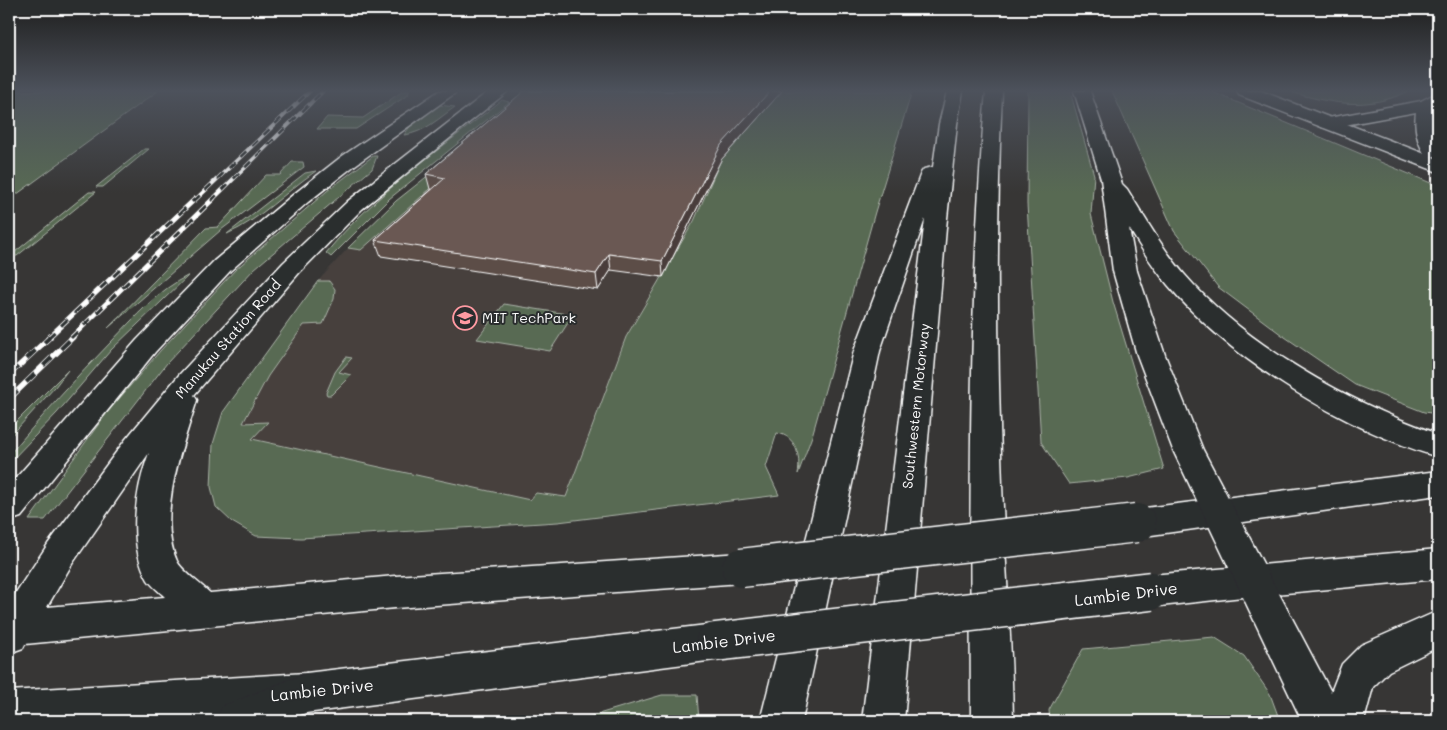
<svg xmlns="http://www.w3.org/2000/svg" width="1447" height="730" viewBox="0 0 1447 730" font-family="Mali,sans-serif">
<rect width="100%" height="100%" fill="#373635"/>
<filter id="ink" filterUnits="userSpaceOnUse"><feTurbulence type="fractalNoise" baseFrequency=".02" numOctaves="2"/><feDisplacementMap in="SourceGraphic" scale="10" xChannelSelector="R" yChannelSelector="G"/><feConvolveMatrix kernelMatrix="1 2 1 2 8 2 1 2 1" color-interpolation-filters="sRGB"/></filter>
<g filter="url(#ink)">
<polygon fill="#46403e" points="532,91 782,91 721,160 694,221 626,337 566,497 301,538 256,536 232,522 216,507 211,487 213,444 223,412 318,281 349,247 396,201"/>
<g fill="#586a53" stroke="#acb4a9">
<polygon points="9,91 158,91 9,200"/>
<polygon points="403,91 409,91 408,95 356,129 317,129 327,117 363,118"/>
<path d="M 782,91 L 912,91 L 875,212 L 812,436 L 798,474 C 801,456 796,436 777,433 L 766,467 L 779,495 L 558,522 L 301,538 L 256,536 L 232,522 L 216,507 L 211,487 L 213,444 L 223,412 L 318,281 L 329,281 L 335,289 L 334,299 L 323,324 L 304,325 L 268,376 L 243,423 L 268,422 L 252,439 L 530,500 L 536,493 L 566,497 L 626,337 L 694,221 L 721,160 Z"/>
<polygon points="1028,91 1070,91 1094,175 1091,214 1113,302 1164,469 1128,478 1069,484 1041,442 1027,204"/>
<polygon points="1112,91 1210,91 1438,186 1438,414 1424,412 1355,385 1282,335 1218,287 1174,231"/>
<path d="M 1288,91 L 1409,91 C 1367,111 1331,104 1288,91 Z"/>
<path d="M 502,100 L 509,102 L 389,199 L 331,257 L 326,253 C 375,193 442,148 502,100 Z"/>
<path d="M 439,105 L 455,107 C 439,118 424,133 404,135 L 411,125 Z"/>
<polygon points="144,149 149,149 103,187 96,187"/>
<polygon points="459,151 430,189 361,250 348,248 396,201"/>
<polygon points="373,156 377,156 372,169 254,269 167,363 45,520 29,520 106,414 160,351 235,270 327,191"/>
<polygon points="292,162 303,162 304,167 221,230 108,328 206,228 218,227 266,175 280,175"/>
<path d="M 316,171 C 286,191 260,220 227,234 L 305,173 Z"/>
<polygon points="89,192 96,192 17,256 10,256"/>
<path d="M 189,275 L 111,350 L 57,413 L 9,463 L 9,455 C 42,416 76,378 111,342 C 135,317 158,290 189,275 Z"/>
<polygon points="504,304 573,315 550,351 477,339"/>
<polygon points="346,357 352,358 339,372 351,375 331,395 327,395 326,393 335,372"/>
<polygon points="68,370 55,387 9,438 9,429"/>
<polygon points="1214,637 1244,656 1270,694 1280,721 1050,721 1049,710 1083,649"/>
<polygon points="662,695 697,695 699,721 575,721"/>
</g>
<g fill="none" stroke-linecap="round" stroke-linejoin="round">
<g stroke="#fff" stroke-width="3">
<path id="minor" d="M 1438,92 L 1438,104 L 1434,107 C 1431,124 1438,138 1438,155 L 1432,157 L 1425,155 C 1417,142 1414,127 1416,112 L 1328,128 L 1322,127 L 1319,123 L 1322,119 L 1328,118 L 1421,101 Z"/>
</g>
<g stroke="#fff" stroke-width="3">
<g id="major">
<polygon points="439,91 458,91 355,165 308,202 230,271 155,352 21,517 9,521 9,486 137,340 214,261 294,194 341,157"/>
<path d="M 489,91 L 508,91 L 362,209 L 299,273 L 194,395 L 197,400 C 183,445 156,515 177,561 C 181,570 202,585 210,593 L 395,576 L 741,553 L 754,557 L 759,568 L 754,579 L 741,583 L 395,608 L 25,644 L 23,648 L 9,653 L 9,603 L 48,544 L 126,439 L 179,375 L 283,263 L 348,201 ZM 149,453 C 135,491 127,543 148,580 C 152,586 159,591 165,597 L 47,607 L 72,564 Z"/>
<polygon points="1237,91 1261,91 1438,159 1438,172 1239,95"/>
<polygon points="1438,471 1438,495 1137,537 1125,533 1120,523 1125,513 1137,509"/>
<polygon points="1438,549 1438,579 1252,596 1151,607 1138,602 1133,591 1138,580 1151,575"/>
<polygon points="715,624 729,629 734,642 729,655 715,660 306,713 170,721 9,721 9,691 306,673"/>
</g>
</g>
<g stroke="#fff" stroke-width="3">
<g id="highway">
<polygon points="947,91 963,91 957,124 946,228 904,721 862,721 925,219 880,351 802,721 760,721 854,351 921,173 924,169 933,167 939,124"/>
<path d="M 986,91 L 1002,91 C 996,222 997,353 1002,484 C 1005,563 1012,642 1013,721 L 971,721 C 970,511 968,301 986,91 Z"/>
<path d="M 1074,91 L 1090,91 L 1122,184 L 1127,189 C 1145,218 1162,248 1184,274 C 1246,346 1350,403 1438,434 L 1438,457 C 1344,429 1231,361 1168,285 C 1153,267 1141,248 1129,228 L 1137,271 L 1165,355 L 1203,450 L 1331,692 L 1342,664 L 1361,645 L 1438,611 L 1438,647 L 1389,671 L 1373,687 L 1364,721 L 1302,721 L 1173,450 L 1137,355 L 1113,271 L 1101,179 Z"/>
<polygon points="306,673 320,679 326,693 320,707 286,721 216,721 222,706"/>
</g>
</g>
<use href="#minor" fill="#2a2d2e" fill-rule="evenodd"/>
<use href="#major" fill="#2a2d2e" fill-rule="evenodd"/>
<use href="#highway" fill="#2a2d2e" fill-rule="evenodd"/>
<g stroke="#fff" stroke-width="4">
<g id="rail-far2">
<polyline points="194,201 310,91"/>
<polyline points="211,201 323,91"/>
</g>
</g>
<g stroke="#fff" stroke-width="5">
<g id="rail-far1">
<polyline points="48,338 195,199"/>
<polyline points="71,338 213,199"/>
</g>
</g>
<g stroke="#fff" stroke-width="5.5">
<g id="rail">
<polyline points="9,375 50,337"/>
<polyline points="9,399 73,337"/>
</g>
</g>
<use href="#rail-far2" stroke="#2a2d2e" stroke-width="2.5" stroke-dasharray="8" stroke-linecap="butt"/>
<use href="#rail-far1" stroke="#2a2d2e" stroke-width="3" stroke-dasharray="9" stroke-linecap="butt"/>
<use href="#rail" stroke="#2a2d2e" stroke-width="4" stroke-dasharray="12" stroke-linecap="butt"/>
<g stroke="#fff" stroke-width="41" stroke-linecap="butt">
<g id="major-bridge">
<polyline points="741,568 1137,523"/>
<polyline points="715,642 1151,591"/>
</g>
</g>
<use href="#major-bridge" stroke="#2a2d2e" stroke-width="38"/>
</g>
<polygon fill="#5b4d47" stroke="#fff" points="524,91 782,91 721,160 663,277 611,270 598,290 381,256 375,240 432,189 430,189 426,174"/>
<g fill="#4a3e3a" stroke="#fff">
<polygon points="770,91 782,91 721,160 663,277 662,261 721,145"/>
<polygon points="609,254 611,270 598,290 596,274"/>
</g>
<polygon fill="#6a5953" stroke="#fff" points="524,91 770,91 721,145 662,261 609,254 596,274 375,240 445,178 426,174"/>
</g>
<linearGradient id="sky" x2="0" y2="1"><stop stop-color="#1e1e1d"/><stop offset="0.47" stop-color="#4d525c"/><stop offset="1" stop-color="#4d525c" stop-opacity="0"/></linearGradient>
<rect width="1447" height="193" fill="url(#sky)"/>
<defs>
<g id="university-ring" transform="scale(1.25)"><circle r="9.5" fill="#2a2d2e" stroke="#ff9aa2" stroke-width="1.5"/><path d="M0-5L7-2L0 1L-7-2ZM-4 1L0 2.5L4 1V4Q0 6-4 4Z" fill="#ff9aa2"/></g>
</defs>
<g fill-rule="evenodd">
<use href="#university-ring" x="465" y="318"/>
</g>
<g text-anchor="middle" stroke-width="4" stroke-linejoin="round" paint-order="stroke">
<g font-size="14" fill="#fff" stroke="#2a2d2e" text-anchor="start">
<text x="482" y="323">MIT TechPark</text>
</g>
<g font-size="14" fill="#fff" stroke="#2a2d2e">
<text transform="translate(228 339) rotate(-49)" y="5">Manukau Station Road</text>
<text transform="translate(916 406) rotate(-84)" y="5">Southwestern Motorway</text>
</g>
<g font-size="16" fill="#fff" stroke="#2a2d2e">
<text transform="translate(1126 594) rotate(-7)" y="6">Lambie Drive</text>
<text transform="translate(724 641) rotate(-7)" y="6">Lambie Drive</text>
<text transform="translate(322 690) rotate(-6)" y="6">Lambie Drive</text>
</g>
</g>
<rect width="1447" height="730" fill="none" stroke="#2a2d2e" stroke-width="30"/>
<rect x="15" y="15" width="1417" height="700" fill="none" stroke="#fff" stroke-width="2" filter="url(#ink)"/>
</svg>
